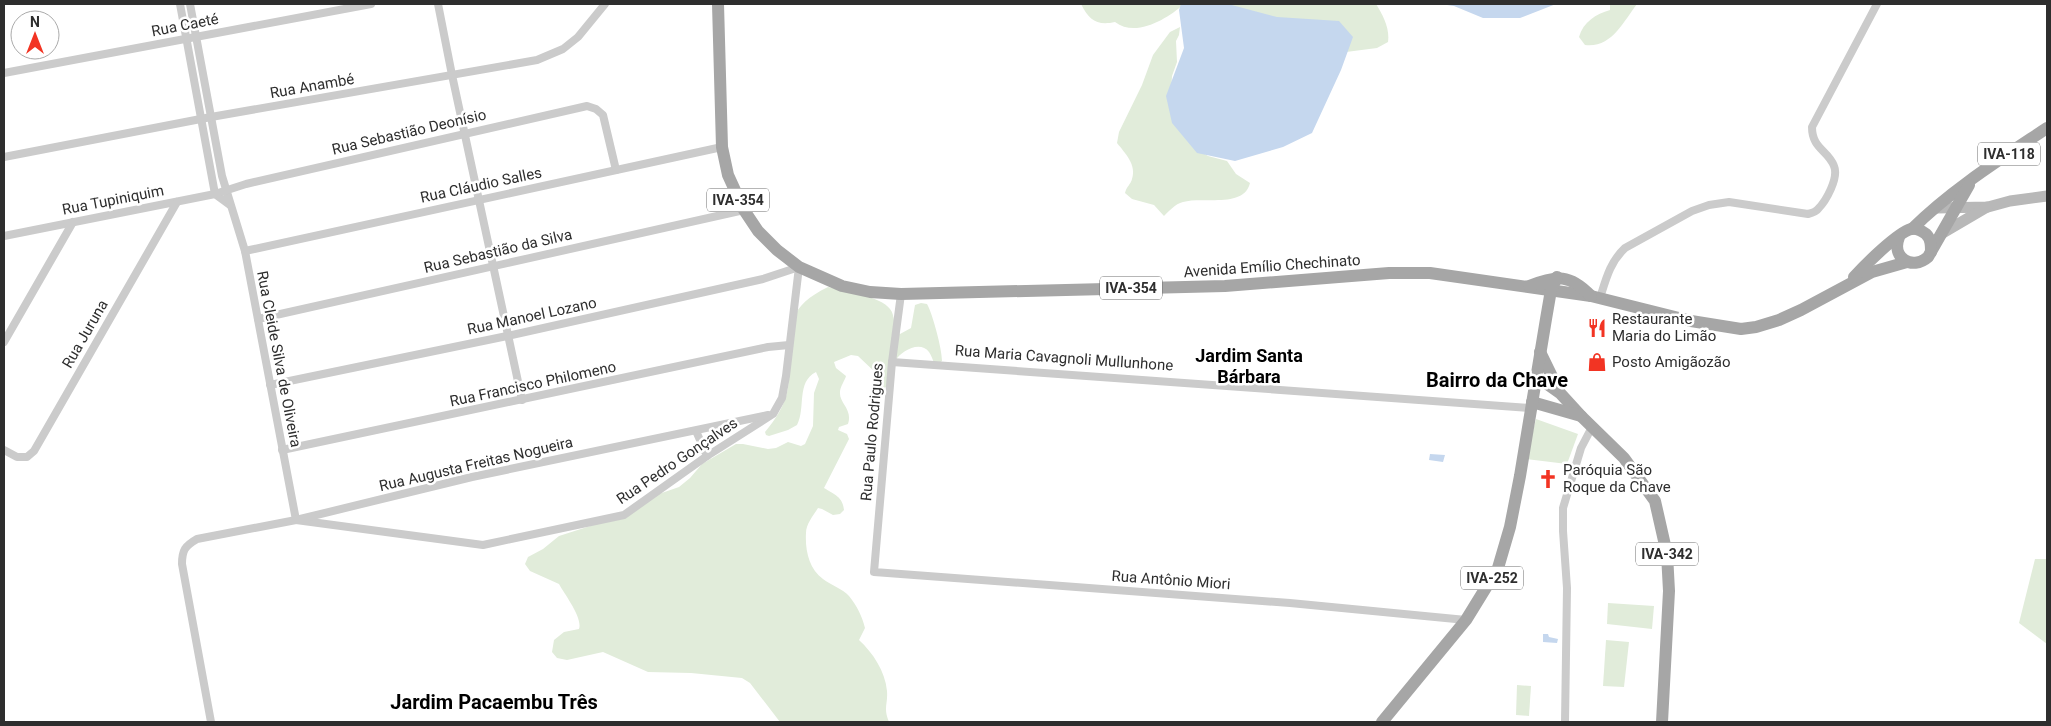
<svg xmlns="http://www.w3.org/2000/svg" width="2051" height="726" viewBox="0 0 2051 726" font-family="Roboto,sans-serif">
<rect width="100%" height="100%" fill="#fff"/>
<g fill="#e1ecda">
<path d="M 1081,4 L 1184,4 C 1167,19 1136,38 1115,22 C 1097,26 1089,20 1081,4 Z"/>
<path d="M 1220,4 L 1376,4 C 1383,15 1390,29 1388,42 L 1377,48 L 1346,52 Z"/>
<path d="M 1610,4 L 1637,4 C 1623,22 1612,48 1585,45 L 1579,37 C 1583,22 1596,14 1610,10 Z"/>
<path d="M 1180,27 L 1179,35 L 1176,41 L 1177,62 L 1172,76 L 1171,93 L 1198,150 L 1208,156 L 1227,161 L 1236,174 L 1250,183 C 1244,209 1201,196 1183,202 C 1175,204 1169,211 1164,216 L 1154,205 L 1132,199 L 1125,193 C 1126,187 1131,184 1132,179 C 1137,165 1125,153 1117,143 L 1119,132 L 1142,85 L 1153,55 L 1170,32 Z"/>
<path d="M 828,287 C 843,291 881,296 890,309 C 896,316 892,327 900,334 L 911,328 L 915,305 L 921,303 L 927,304 C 933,315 942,349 942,361 L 938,364 L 934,363 C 933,360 931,355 929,352 C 920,340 901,351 895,361 C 890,368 888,378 886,387 L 883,389 L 877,374 L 858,356 L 851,355 L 834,362 L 836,368 L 846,376 C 845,380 840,387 840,392 C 839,403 853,409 848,424 L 839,427 L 838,430 L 847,434 L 849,439 L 824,488 C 834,494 843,497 844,510 L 840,514 L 833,515 L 822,509 L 818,508 C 813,516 806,524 806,533 C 805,550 809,569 823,579 C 831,585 843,589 849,596 C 857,606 862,616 865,628 L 859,640 C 873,653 885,671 887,691 C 888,705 883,707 889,722 L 780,722 L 750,683 L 742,678 L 691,673 L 648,672 L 603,652 L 567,660 L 557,658 L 552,652 L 554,640 L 564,632 L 579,629 C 583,618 565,595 559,584 L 530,571 L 525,564 L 528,557 L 543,549 L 559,536 L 612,519 L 656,495 L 679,487 L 690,478 L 702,464 L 736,444 L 743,444 L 768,449 L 776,448 L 788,442 L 801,446 L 805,444 L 813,426 L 814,393 L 819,379 L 816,372 C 796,382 806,408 797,425 L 788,430 L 769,436 L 766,435 L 765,432 C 776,419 785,405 788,388 C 789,381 788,372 788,365 C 788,325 789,306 828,287 Z"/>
<polygon points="1536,419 1578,434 1567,464 1526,459"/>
<polygon points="2035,559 2047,559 2047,644 2019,623"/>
<polygon points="1608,603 1654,606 1652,629 1607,624"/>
<polygon points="1606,640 1629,642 1624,687 1603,686"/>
<polygon points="1517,685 1531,686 1529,716 1516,715"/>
</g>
<g fill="#c5d7ee">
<polygon points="1181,4 1228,4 1277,17 1339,21 1353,37 1341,70 1312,133 1283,147 1235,161 1197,153 1172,123 1166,96 1184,48 1179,10"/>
<polygon points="1440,4 1556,4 1520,18 1483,18 1454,6"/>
<polygon points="1430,454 1445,455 1443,462 1429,460"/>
<polygon points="1543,634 1548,634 1549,637 1558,639 1557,643 1543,642"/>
</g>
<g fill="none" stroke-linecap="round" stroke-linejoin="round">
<g stroke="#cbcbcb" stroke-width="8">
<polyline points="180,4 215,194 230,205"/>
<polyline points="190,4 222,176 245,251 296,520 483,545 624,515 707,456 773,414 782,398 786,376 799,267 763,279 507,336 270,385"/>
<polyline points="438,4 452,75 522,400"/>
<polyline points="4,73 371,4"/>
<polyline points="4,157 211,117 537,60 563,49 578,37 605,4"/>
<polyline points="4,236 215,194 246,184 587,106 596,109 603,115 616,170"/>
<polyline points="245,251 722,147"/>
<polyline points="901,294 892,362 874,572 1290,603 1466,620"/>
<path d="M 1600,298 C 1606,279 1610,262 1625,248 L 1692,211 L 1709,205 L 1729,202 L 1808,214 C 1812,213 1816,212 1818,209 C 1826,201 1839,178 1834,166 C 1828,150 1812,149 1812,127 L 1877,4"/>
<polyline points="258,319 744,210"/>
<polyline points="4,342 73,222"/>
<polyline points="892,362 1531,408"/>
<polyline points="696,431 707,456"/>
<polyline points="4,450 17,457 27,457 34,451 177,202"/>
<polyline points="282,450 768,347 789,345"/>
<path d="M 211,722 L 182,564 C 182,550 185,546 197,539 L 296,520 L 472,477 L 768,415"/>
<polyline points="1565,722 1567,588 1563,531 1563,508 1581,448 1592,427"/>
</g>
<g stroke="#b8b8b8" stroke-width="11">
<polyline points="1937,208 1988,207 2010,201 2047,196"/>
<polyline points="1941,234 1987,207"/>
</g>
<g stroke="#a6a6a6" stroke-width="12">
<polyline points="718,4 722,147 728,175 744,210 758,231 777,250 799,267 842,286 870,292 901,294 1225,286 1389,273 1430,273 1591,296 1691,321 1741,329 1756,327 1779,320 1801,310 1872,272 1907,262"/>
<path d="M 1912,229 C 1951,190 2002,158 2047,128"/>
<path d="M 1899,237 C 1891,258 1912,271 1928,257 L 1969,185"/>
<path d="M 1854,277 C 1865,265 1897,233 1911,229 C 1916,228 1922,231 1926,234 C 1931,239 1931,245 1931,252"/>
<path d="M 1529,286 C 1557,275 1570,274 1591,296"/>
<polyline points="1540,352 1559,391"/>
<polyline points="1536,376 1560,393 1581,416 1624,458 1655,501 1667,554 1669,591 1662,722"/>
<polyline points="1532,402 1581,416"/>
<polyline points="1382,722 1466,620 1498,568 1510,527 1520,476 1546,319 1551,290 1557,277"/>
</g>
</g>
<defs>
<g id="restaurant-bare" transform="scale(1.5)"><path d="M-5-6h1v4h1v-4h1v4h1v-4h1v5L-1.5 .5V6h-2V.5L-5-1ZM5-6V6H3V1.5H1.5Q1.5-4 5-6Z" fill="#f23423" stroke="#fff" stroke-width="2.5" paint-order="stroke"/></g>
<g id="shop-bare" transform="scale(1.5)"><path d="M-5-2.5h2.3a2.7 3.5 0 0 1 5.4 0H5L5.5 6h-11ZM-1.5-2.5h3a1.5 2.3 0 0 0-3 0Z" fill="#f23423" stroke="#fff" stroke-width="2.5" paint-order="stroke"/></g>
<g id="church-bare" transform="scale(1.5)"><path d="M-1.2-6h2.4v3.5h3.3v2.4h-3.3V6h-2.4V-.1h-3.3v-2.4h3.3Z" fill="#f23423" stroke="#fff" stroke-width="2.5" paint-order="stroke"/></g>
</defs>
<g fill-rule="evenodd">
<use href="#restaurant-bare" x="1597" y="328"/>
<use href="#shop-bare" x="1597" y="362"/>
<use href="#church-bare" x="1548" y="479"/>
</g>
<g text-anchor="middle" stroke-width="5" stroke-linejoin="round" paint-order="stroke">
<g fill="#fff" stroke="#6d6d6d" stroke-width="1">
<rect x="1978" y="142.5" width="62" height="23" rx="4"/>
<rect x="707" y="188.5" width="62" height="23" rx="4"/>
<rect x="1100" y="276.5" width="62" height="23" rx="4"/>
<rect x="1636" y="542.5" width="62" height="23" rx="4"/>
<rect x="1461" y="566.5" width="62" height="23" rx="4"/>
</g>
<g font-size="14" font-weight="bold" fill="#2e2e2e">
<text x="2009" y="159">IVA-118</text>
<text x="738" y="205">IVA-354</text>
<text x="1131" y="293">IVA-354</text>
<text x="1667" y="559">IVA-342</text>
<text x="1492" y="583">IVA-252</text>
</g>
<g font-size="15" fill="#2e2e2e" stroke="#fff">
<text transform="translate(185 25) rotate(-11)" y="5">Rua Caeté</text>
<text transform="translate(312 86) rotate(-10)" y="5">Rua Anambé</text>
<text transform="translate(409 132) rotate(-13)" y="5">Rua Sebastião Deonísio</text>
<text transform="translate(481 185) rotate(-12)" y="5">Rua Cláudio Salles</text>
<text transform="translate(113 200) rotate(-11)" y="5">Rua Tupiniquim</text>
<text transform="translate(498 251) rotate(-13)" y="5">Rua Sebastião da Silva</text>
<text transform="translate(1272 266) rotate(-4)" y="5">Avenida Emílio Chechinato</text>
<text transform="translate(532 316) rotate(-12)" y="5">Rua Manoel Lozano</text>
<text transform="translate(85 334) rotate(-60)" y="5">Rua Juruna</text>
<text transform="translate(1064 358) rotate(4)" y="5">Rua Maria Cavagnoli Mullunhone</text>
<text transform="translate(279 359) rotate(79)" y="5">Rua Cleide Silva de Oliveira</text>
<text transform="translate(533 384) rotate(-12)" y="5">Rua Francisco Philomeno</text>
<text transform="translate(872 432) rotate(-85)" y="5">Rua Paulo Rodrigues</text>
<text transform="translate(677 461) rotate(-34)" y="5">Rua Pedro Gonçalves</text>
<text transform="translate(476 464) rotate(-13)" y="5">Rua Augusta Freitas Nogueira</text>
<text transform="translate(1171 580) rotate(4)" y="5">Rua Antônio Miori</text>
</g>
<g font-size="15" fill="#2e2e2e" stroke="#fff" text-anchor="start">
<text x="1612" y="324">Restaurante<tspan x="1612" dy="17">Maria do Limão</tspan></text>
<text x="1612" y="367">Posto Amigãozão</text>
<text x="1563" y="475">Paróquia São<tspan x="1563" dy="17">Roque da Chave</tspan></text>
</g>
<g font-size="18" font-weight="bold" fill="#000" stroke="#fff">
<text x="1249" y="362">Jardim Santa<tspan x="1249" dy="21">Bárbara</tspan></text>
</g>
<g font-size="20" font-weight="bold" fill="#000" stroke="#fff">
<text x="1497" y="387">Bairro da Chave</text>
<text x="494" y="709">Jardim Pacaembu Três</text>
</g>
</g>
<rect width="2051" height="726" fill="none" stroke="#2e2e2e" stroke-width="10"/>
<g transform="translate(35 35)"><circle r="24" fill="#ffffff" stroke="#ababab"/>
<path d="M0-4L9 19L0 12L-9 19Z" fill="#f23423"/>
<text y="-8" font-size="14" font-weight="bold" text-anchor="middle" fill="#2e2e2e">N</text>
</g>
</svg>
